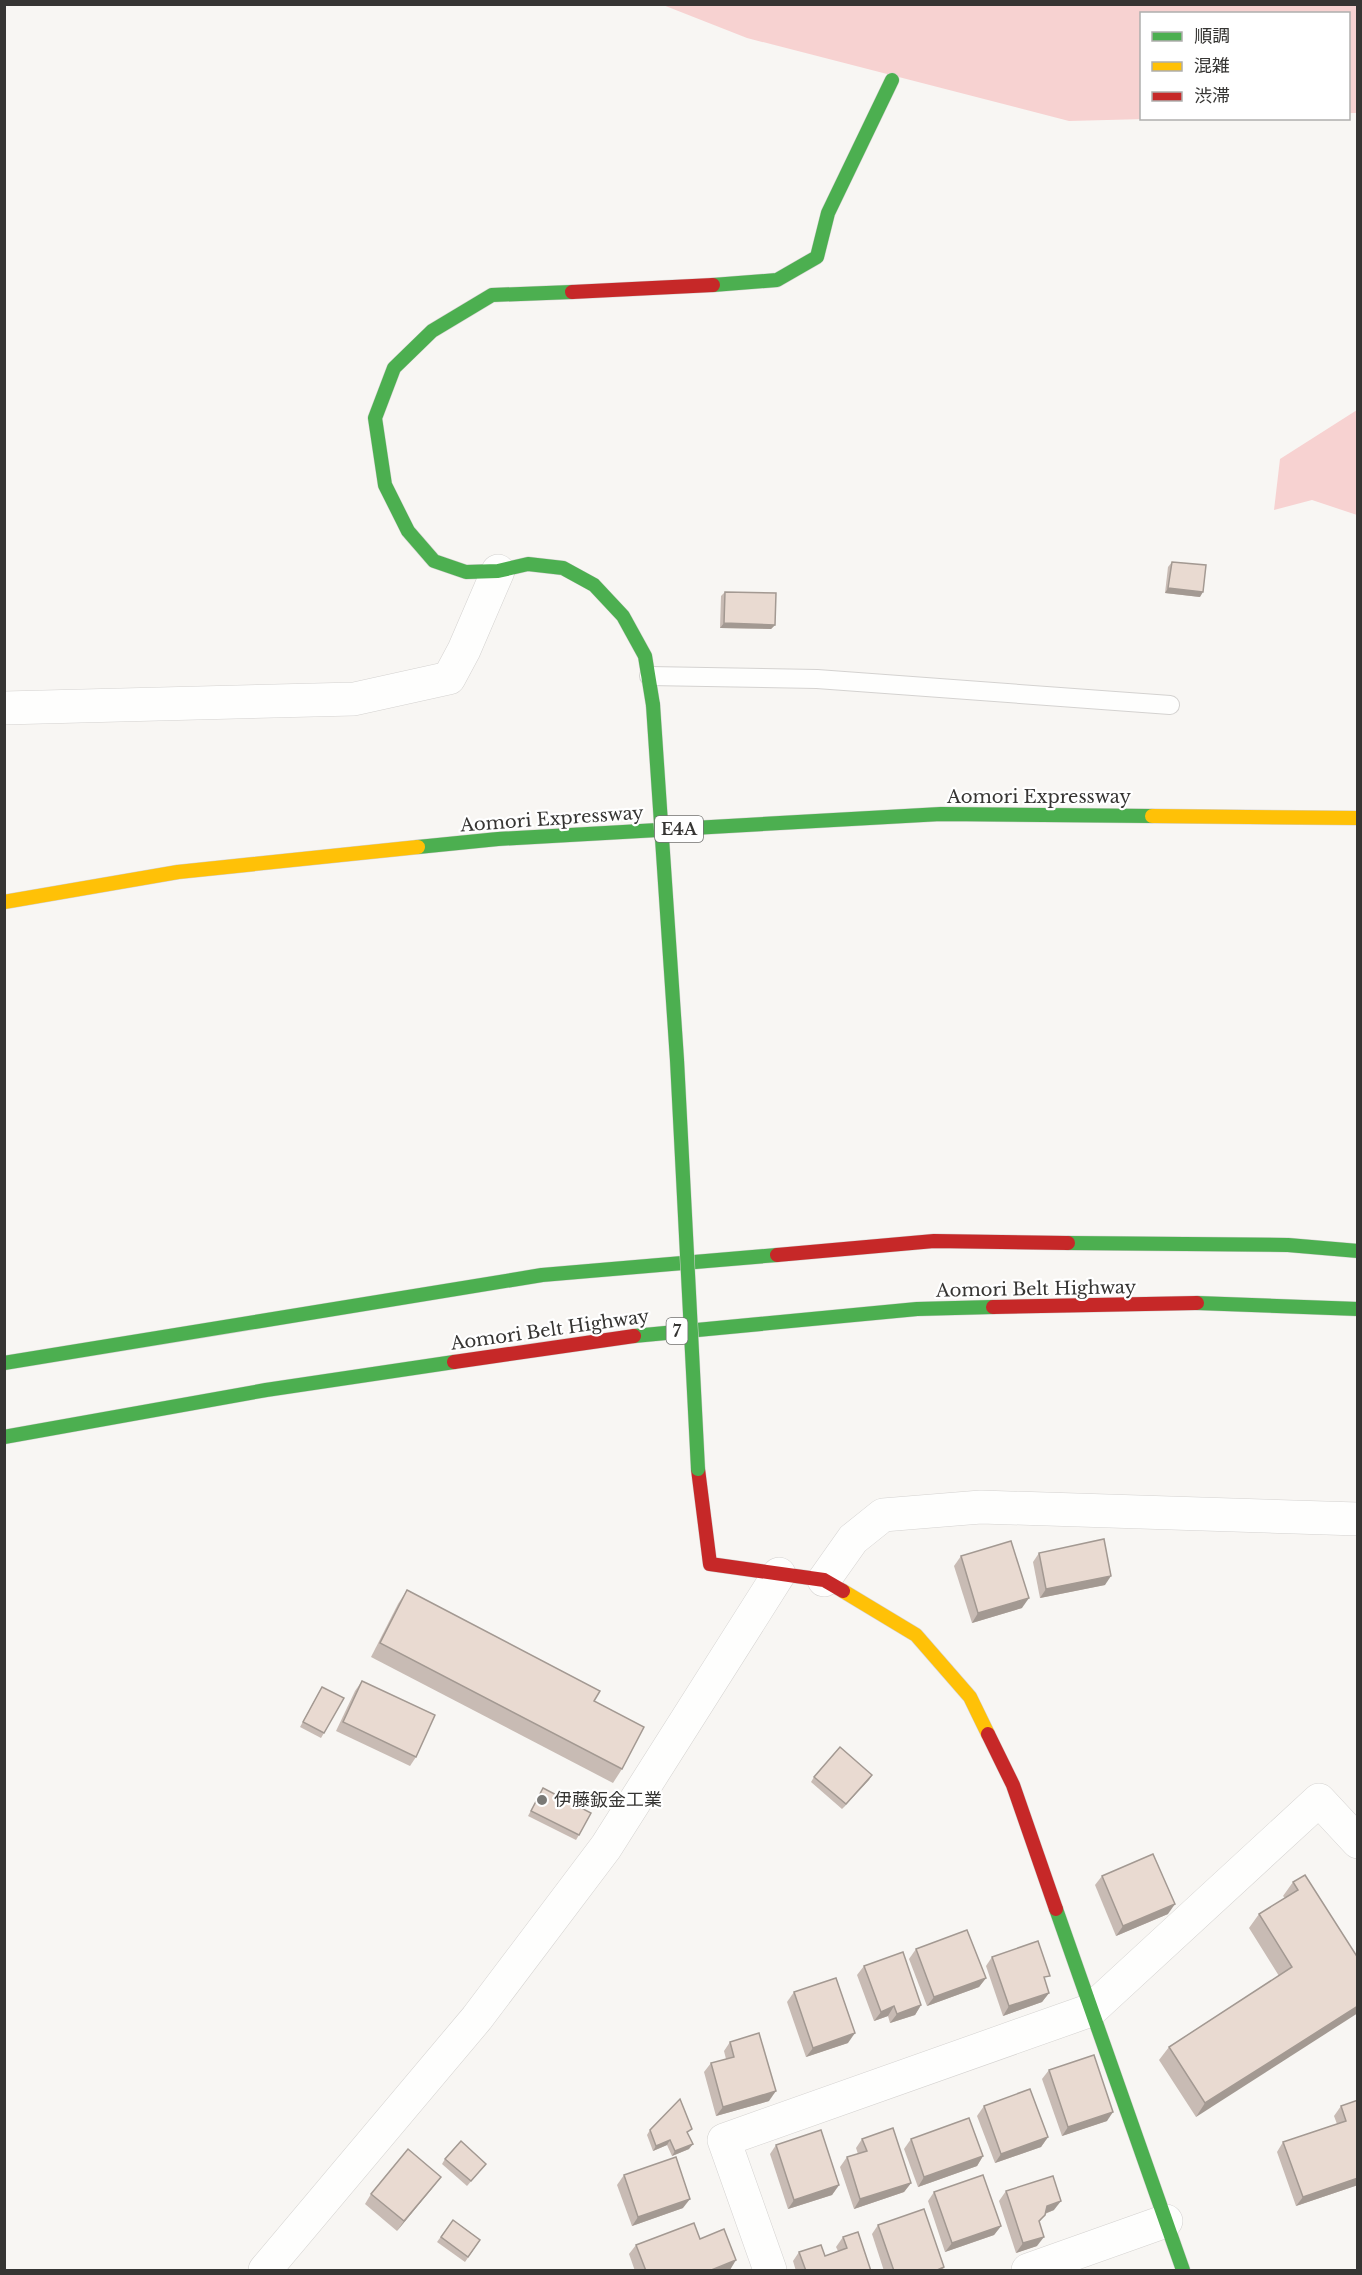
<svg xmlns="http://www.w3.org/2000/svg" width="1362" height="2275" viewBox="0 0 1362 2275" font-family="'Libre Baskerville','Noto Sans JP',serif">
<rect width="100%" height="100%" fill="#f8f6f3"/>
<g fill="#f7d2d1">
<polygon points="663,5 1357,5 1357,113 1349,113 1348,14 1142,14 1142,118 1145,119 1069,121 747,38"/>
<polygon points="1357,410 1357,515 1312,500 1274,510 1280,459"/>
</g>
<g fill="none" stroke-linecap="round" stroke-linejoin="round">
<g stroke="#d4d2d0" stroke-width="20">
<polyline id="lane" points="649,676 817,679 1170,705"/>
</g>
<g stroke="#d4d2d0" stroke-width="34">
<g id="street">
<polyline points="4,708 354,699 449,678 464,650 498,571"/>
<polyline points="824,1580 853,1539 883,1515 981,1507 1358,1519"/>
<polyline points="265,2270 477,2018 606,1847 779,1574"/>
<polyline points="770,2270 724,2140 1091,2010 1319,1800 1358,1842"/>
<polyline points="1028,2270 1166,2221"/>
</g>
</g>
<g stroke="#d4d2d0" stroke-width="15">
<g id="fast">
<polyline points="713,285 777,280 817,257 828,213 892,80"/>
<polyline points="572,292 492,295 432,331 394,368 375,418 385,485 408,531 434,561 466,572 498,571 528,564 563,568 594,585 623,616 645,656 653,705"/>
<polyline points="418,847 498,839 941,814 1152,816"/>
<polyline points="1068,1243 1288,1245 1358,1251"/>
<polyline points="1197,1303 1358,1309"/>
<polyline points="634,1336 917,1309 993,1307"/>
<polyline points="4,1363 542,1275 777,1255"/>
<polyline points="4,1437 266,1390 454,1362"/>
<polyline points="1056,1909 1183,2270"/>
</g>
</g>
<g stroke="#d4d2d0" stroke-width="15">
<g id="slow">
<polyline points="1152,816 1358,818"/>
<polyline points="4,902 178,872 418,847"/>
<polyline points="843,1591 916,1635 970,1697 988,1734"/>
</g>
</g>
<g stroke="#d4d2d0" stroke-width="15">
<g id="jam">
<polyline points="572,292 713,285"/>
<polyline points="777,1255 934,1241 1068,1243"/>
<polyline points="993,1307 1197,1303"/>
<polyline points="454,1362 634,1336"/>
<polyline points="698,1469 710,1564 824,1580 843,1591"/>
<polyline points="988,1734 1013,1785 1056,1909"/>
</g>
</g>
<use href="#lane" stroke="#fefefd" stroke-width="18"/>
<use href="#street" stroke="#fefefd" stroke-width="33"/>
<use href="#fast" stroke="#4caf50" stroke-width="14"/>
<use href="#slow" stroke="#ffc107" stroke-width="14"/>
<use href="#jam" stroke="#c62828" stroke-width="14"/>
<g stroke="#d4d2d0" stroke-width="15" stroke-linecap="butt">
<polyline id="fast-bridge" points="653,705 677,1060 698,1469"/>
</g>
<use href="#fast-bridge" stroke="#4caf50" stroke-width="14"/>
</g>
<g fill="#c8bbb4">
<polygon points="1172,562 1200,597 1165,593 1168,567"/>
<polygon points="725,592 775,625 771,629 720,628 721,596"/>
<polygon points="1039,1553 1105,1585 1040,1598 1033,1562"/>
<polygon points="961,1556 1022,1608 972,1623 954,1566"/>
<polygon points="407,1590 594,1701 622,1769 613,1783 371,1657 398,1604"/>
<polygon points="362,1681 416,1757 410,1766 336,1731 355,1691"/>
<polygon points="322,1687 324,1733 321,1738 300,1727"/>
<polygon points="872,1775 842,1809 811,1782 814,1777"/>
<polygon points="543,1788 579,1835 576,1840 528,1816"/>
<polygon points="1102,1876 1168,1914 1116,1936 1095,1885"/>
<polygon points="1293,1882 1358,1958 1196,2117 1159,2060 1169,2047 1279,1976 1249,1928 1259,1914 1285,1898 1283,1896"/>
<polygon points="916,1949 986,1978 979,1987 927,2006 909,1959"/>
<polygon points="992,1957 1045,1982 1049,1993 1042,2002 1003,2016 986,1966"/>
<polygon points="864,1966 921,2005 915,2015 890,2023 888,2016 874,2021 857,1975"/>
<polygon points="794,1992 848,2043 806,2057 787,2002"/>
<polygon points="730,2042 769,2101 716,2116 704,2072 711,2063 726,2059 724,2051"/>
<polygon points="1049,2070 1107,2121 1062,2136 1042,2079"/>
<polygon points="1358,2100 1358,2185 1296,2206 1277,2152 1283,2142 1337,2124 1334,2116 1341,2106"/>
<polygon points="984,2106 1048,2137 1041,2147 995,2163 977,2116"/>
<polygon points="650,2130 688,2134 689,2149 672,2156 667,2145 653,2151 647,2135"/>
<polygon points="862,2139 911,2183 904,2192 854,2209 840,2167 847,2157 858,2154 856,2148"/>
<polygon points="911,2139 983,2156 977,2166 918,2187 904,2149"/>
<polygon points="776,2145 839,2185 832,2195 788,2209 770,2154"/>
<polygon points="445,2159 486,2164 467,2186 442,2164"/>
<polygon points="624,2175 683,2208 632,2226 617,2185"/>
<polygon points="434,2186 397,2231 365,2204 371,2194"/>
<polygon points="1006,2191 1054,2210 1045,2214 1039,2223 1037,2246 1016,2253 999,2201"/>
<polygon points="934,2192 1001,2226 994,2235 945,2252 928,2201"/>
<polygon points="453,2220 480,2240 465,2262 437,2242"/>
<polygon points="878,2225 944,2267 942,2271 884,2271 872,2234"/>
<polygon points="843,2237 871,2271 796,2271 793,2261 799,2252 825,2256 838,2251 836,2247"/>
<polygon points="636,2245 730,2270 635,2271 629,2254"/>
</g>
<g fill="#a39992">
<polygon points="1168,588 1203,592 1200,597 1165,593"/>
<polygon points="724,623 775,625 771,629 720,628"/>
<polygon points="1111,1576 1105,1585 1040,1598 1046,1589"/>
<polygon points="1029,1598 1022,1608 972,1623 978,1613"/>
<polygon points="872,1775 869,1780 842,1809 846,1804"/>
<polygon points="1175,1904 1168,1914 1116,1936 1123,1926"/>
<polygon points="986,1978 979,1987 927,2006 934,1997"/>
<polygon points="1049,1993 1042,2002 1003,2016 1009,2006"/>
<polygon points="921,2005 915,2015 890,2023 897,2014"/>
<polygon points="894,2006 888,2016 874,2021 881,2012"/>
<polygon points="1358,2006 1358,2013 1196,2117 1205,2103"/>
<polygon points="855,2033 848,2043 806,2057 813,2048"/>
<polygon points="776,2091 769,2101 716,2116 723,2107"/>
<polygon points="1113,2112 1107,2121 1062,2136 1068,2127"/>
<polygon points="1048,2137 1041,2147 995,2163 1001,2154"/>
<polygon points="670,2140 667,2145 653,2151 656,2146"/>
<polygon points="693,2144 689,2149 672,2156 675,2151"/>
<polygon points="983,2156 977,2166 918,2187 924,2177"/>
<polygon points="441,2177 434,2186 397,2231 404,2221"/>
<polygon points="1358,2178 1358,2185 1296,2206 1303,2197"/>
<polygon points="911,2183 904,2192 854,2209 860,2199"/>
<polygon points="839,2185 832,2195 788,2209 794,2200"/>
<polygon points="690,2199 683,2208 632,2226 638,2217"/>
<polygon points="1061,2201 1054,2210 1041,2215 1047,2206"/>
<polygon points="1001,2226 994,2235 945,2252 952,2243"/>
<polygon points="1044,2237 1037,2246 1016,2253 1023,2243"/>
<polygon points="736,2260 730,2270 728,2271 709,2271"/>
</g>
<g fill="#e9dad1" stroke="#a39992" stroke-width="1.5">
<polygon points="1172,562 1206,565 1203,592 1168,588"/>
<polygon points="725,592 776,593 775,625 724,623"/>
<polygon points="1104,1539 1111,1576 1046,1589 1039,1553"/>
<polygon points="1011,1541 1029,1598 978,1613 961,1556"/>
<polygon points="407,1590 600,1691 594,1701 644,1727 622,1769 380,1643"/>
<polygon points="362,1681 435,1715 416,1757 343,1722"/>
<polygon points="322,1687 344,1698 324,1733 303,1722"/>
<polygon points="840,1747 872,1775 846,1804 814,1777"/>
<polygon points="543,1788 591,1813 579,1835 531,1811"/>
<polygon points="1153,1854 1175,1904 1123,1926 1102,1876"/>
<polygon points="1305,1875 1358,1958 1358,2006 1205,2103 1169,2047 1292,1967 1259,1914 1298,1890 1293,1882"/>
<polygon points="967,1930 986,1978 934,1997 916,1949"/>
<polygon points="1038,1941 1050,1976 1044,1977 1049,1993 1009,2006 992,1957"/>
<polygon points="903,1952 921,2005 897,2014 894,2006 881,2012 864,1966"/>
<polygon points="836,1978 855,2033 813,2048 794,1992"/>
<polygon points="759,2033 776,2091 723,2107 711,2063 734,2057 730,2042"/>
<polygon points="1094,2055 1113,2112 1068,2127 1049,2070"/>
<polygon points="1030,2089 1048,2137 1001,2154 984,2106"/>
<polygon points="680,2099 692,2129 687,2132 693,2144 675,2151 670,2140 656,2146 650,2130"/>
<polygon points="1358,2100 1358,2178 1303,2197 1283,2142 1346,2121 1341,2106"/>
<polygon points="969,2118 983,2156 924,2177 911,2139"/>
<polygon points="893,2128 911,2183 860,2199 847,2157 867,2151 862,2139"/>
<polygon points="821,2130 839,2185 794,2200 776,2145"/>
<polygon points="461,2141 486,2164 471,2181 445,2159"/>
<polygon points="408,2149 441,2177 404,2221 371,2194"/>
<polygon points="676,2157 690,2199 638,2217 624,2175"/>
<polygon points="983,2175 1001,2226 952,2243 934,2192"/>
<polygon points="1053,2176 1061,2201 1047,2206 1045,2215 1039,2221 1044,2237 1023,2243 1006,2191"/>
<polygon points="924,2209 944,2267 935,2271 894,2271 878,2225"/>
<polygon points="453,2220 480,2240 468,2257 441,2237"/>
<polygon points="694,2223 700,2239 724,2229 736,2260 709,2271 646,2271 636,2245"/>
<polygon points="858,2232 871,2271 806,2271 799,2252 821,2245 825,2256 847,2248 843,2237"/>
</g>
<circle fill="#7a7976" stroke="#fff" stroke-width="2" cx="542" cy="1800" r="6"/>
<g text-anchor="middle" stroke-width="4.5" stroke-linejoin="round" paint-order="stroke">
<g fill="#fff" stroke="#727270" stroke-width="1.5">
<rect x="655" y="816" width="48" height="26" rx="4.5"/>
<rect x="666.5" y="1318" width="21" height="26" rx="4.5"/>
</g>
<g font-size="16" font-weight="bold" fill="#363533">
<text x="679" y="835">E4A</text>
<text x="677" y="1337">7</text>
</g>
<g font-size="18" fill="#363533" stroke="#fff">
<text x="1039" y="803">Aomori Expressway</text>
<text transform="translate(552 819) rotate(-4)" y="6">Aomori Expressway</text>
<text transform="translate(1036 1289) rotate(-1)" y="6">Aomori Belt Highway</text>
<text transform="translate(550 1330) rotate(-8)" y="6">Aomori Belt Highway</text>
</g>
<g font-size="18" fill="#363533" stroke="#fff" text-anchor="start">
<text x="554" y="1806">伊藤鈑金工業</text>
</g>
</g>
<rect width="1362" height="2275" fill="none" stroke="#363533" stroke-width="12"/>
<rect x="1140" y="12" width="210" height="108" fill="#ffffff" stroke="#afaead" stroke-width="1.5"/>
<rect x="1152" y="32" width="30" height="9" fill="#4caf50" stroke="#afaead" stroke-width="1.5"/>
<text x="1194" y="42" font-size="18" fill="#363533">順調</text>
<rect x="1152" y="62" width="30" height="9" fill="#ffc107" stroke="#afaead" stroke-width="1.5"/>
<text x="1194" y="72" font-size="18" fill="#363533">混雑</text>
<rect x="1152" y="92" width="30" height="9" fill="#c62828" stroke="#afaead" stroke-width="1.5"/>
<text x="1194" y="102" font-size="18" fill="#363533">渋滞</text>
</svg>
